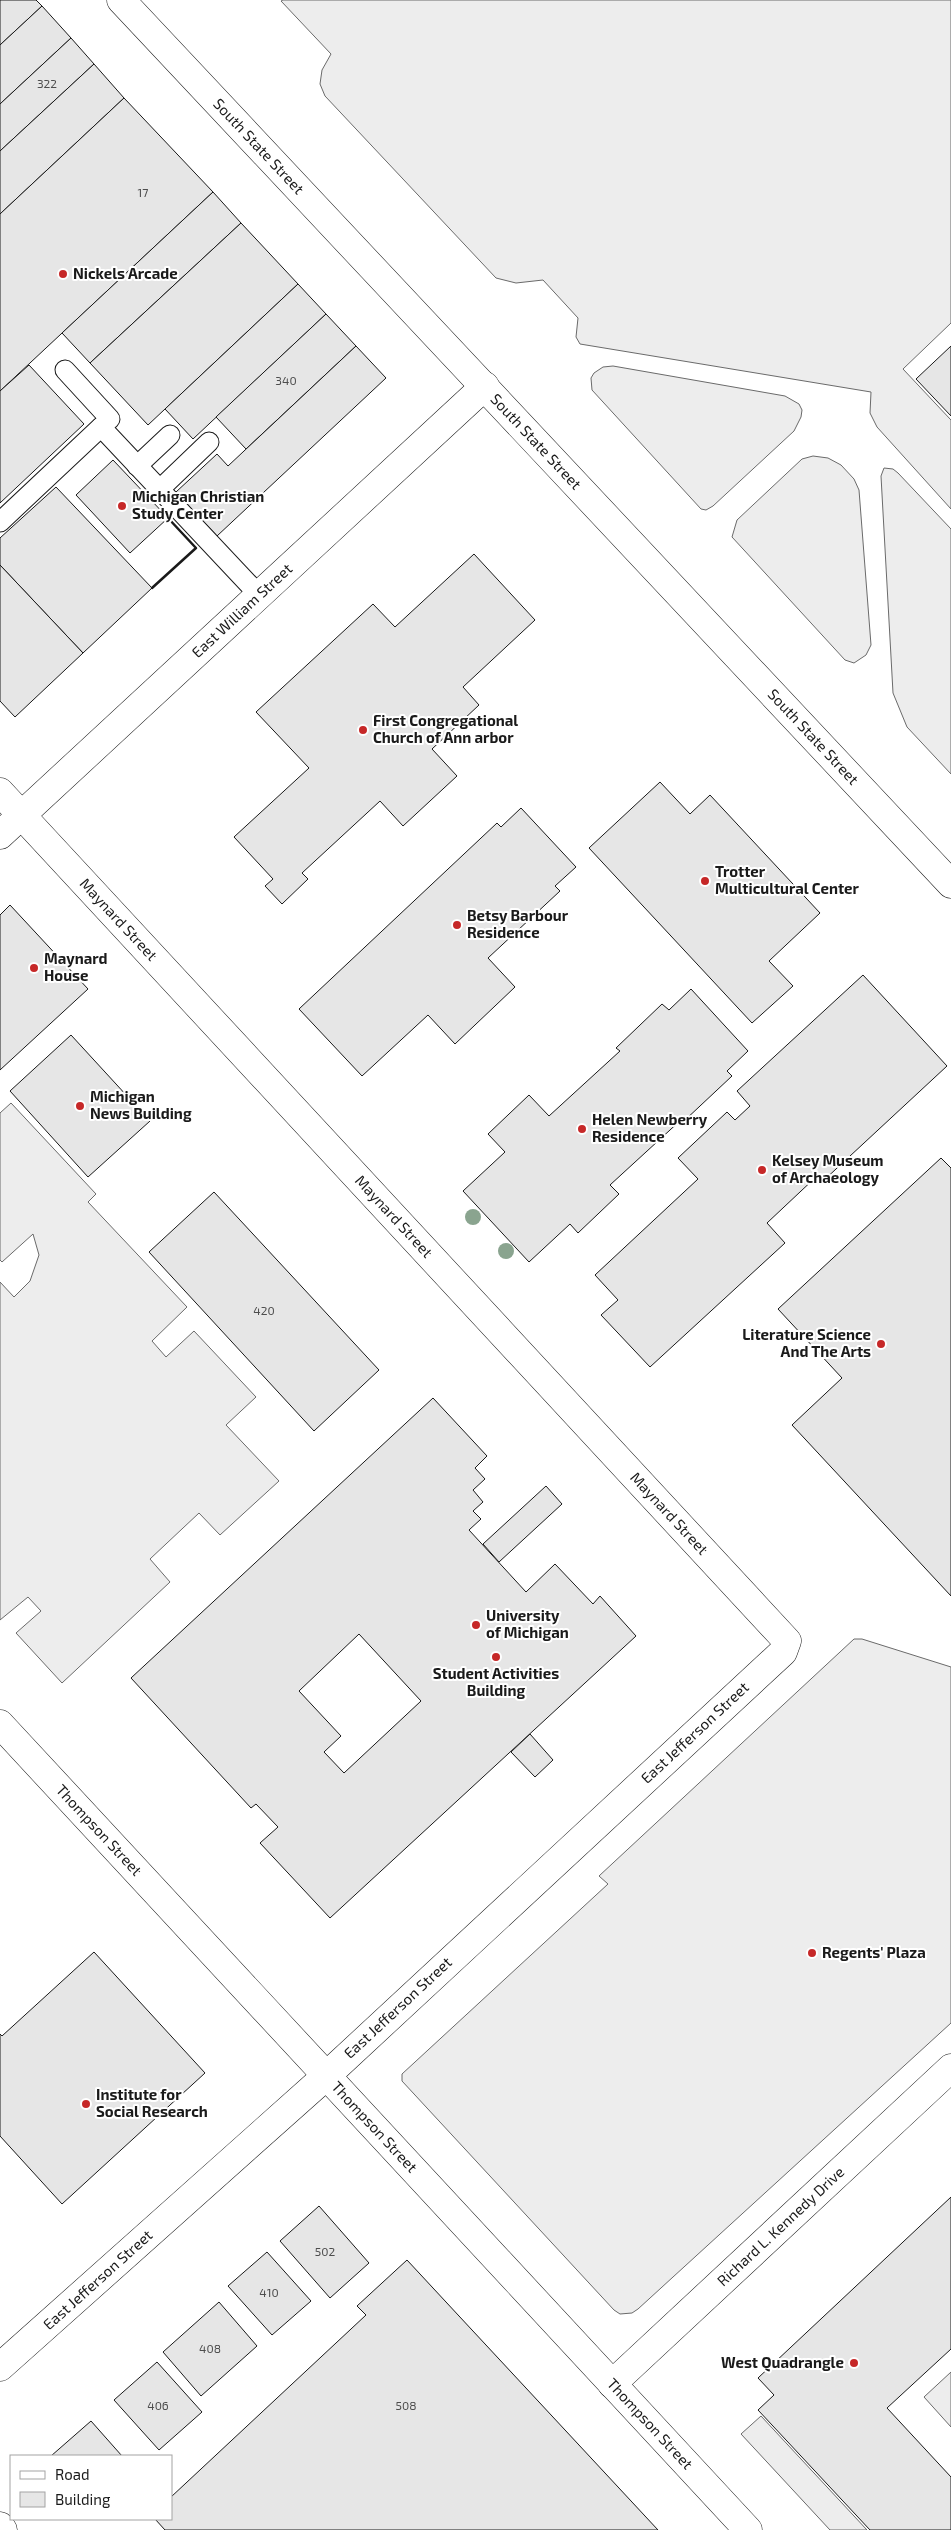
<svg xmlns="http://www.w3.org/2000/svg" width="951" height="2530" viewBox="0 0 951 2530" font-family="'Exo 2',sans-serif">
<rect width="100%" height="100%" fill="#fff"/>
<g fill="#ededed" stroke="#6a6a6a">
<polygon points="283,0 951,0 951,323 903,369 951,420 951,509 877,427 870,413 871,392 580,344 576,337 578,318 543,280 516,283 496,278 325,96 320,84 322,70 331,54 281,1"/>
<polygon points="613,366 785,396 799,404 802,410 801,417 794,431 713,506 706,510 701,509 592,390 591,378 594,373 603,367"/>
<polygon points="813,456 828,458 841,465 854,479 859,490 871,645 866,655 854,663 845,660 732,537 737,520 802,459"/>
<polygon points="884,468 893,469 898,473 951,529 951,774 907,727 893,693 881,476"/>
<polygon points="11,1103 96,1194 88,1202 187,1307 152,1341 166,1357 194,1331 256,1397 226,1425 279,1481 220,1535 199,1513 150,1559 170,1582 62,1683 16,1633 41,1611 28,1597 0,1620 0,1282 14,1297 30,1281 39,1255 33,1234 2,1262 0,1260 0,1113"/>
<polygon points="854,1639 862,1639 951,1667 951,2023 638,2309 632,2313 620,2314 614,2310 402,2081 402,2074 608,1884 599,1876"/>
<polygon points="951,2372 951,2427 924,2397"/>
<polygon points="761,2416 867,2530 830,2530 741,2434"/>
</g>
<g fill="#e6e6e6" stroke="#1a1a1a" fill-rule="evenodd">
<polygon points="0,0 36,0 42,6 0,45"/>
<polygon points="42,6 71,38 0,104 0,45"/>
<polygon points="71,38 94,64 0,151 0,104"/>
<polygon points="94,64 124,98 0,214 0,151"/>
<polygon points="124,98 213,192 0,391 0,214"/>
<polygon points="213,192 241,223 90,363 62,333"/>
<polygon points="241,223 298,284 148,425 90,363"/>
<polygon points="298,284 326,314 193,439 165,409"/>
<polygon points="326,314 356,346 246,449 216,417"/>
<polygon points="356,346 386,378 217,536 176,492 217,454 228,466"/>
<polygon points="951,346 951,416 916,379"/>
<polygon points="29,365 84,424 0,503 0,391"/>
<polygon points="113,460 168,518 130,553 76,495"/>
<polygon points="56,487 152,588 83,653 0,565 0,538"/>
<polygon points="474,554 535,620 463,687 479,705 432,749 457,776 403,826 380,801 302,873 308,879 282,904 265,886 273,879 234,837 309,768 256,712 373,604 395,627"/>
<polygon points="0,565 83,653 15,717 0,701"/>
<polygon points="660,782 690,814 710,795 820,913 769,961 793,986 752,1023 589,848"/>
<polygon points="521,808 576,867 555,886 560,891 488,958 515,987 455,1044 428,1015 362,1076 299,1009 497,823 501,827"/>
<polygon points="10,905 88,989 0,1070 0,915"/>
<polygon points="863,975 947,1066 822,1182 817,1176 767,1223 785,1243 650,1367 601,1315 618,1300 595,1275 698,1179 678,1158 727,1112 735,1120 750,1106 737,1091"/>
<polygon points="691,989 748,1051 727,1071 732,1076 684,1121 682,1119 610,1185 619,1194 578,1233 570,1224 529,1262 463,1191 505,1152 488,1134 529,1095 549,1116 620,1051 616,1048 662,1004 669,1010"/>
<polygon points="71,1035 150,1121 88,1177 10,1091"/>
<polygon points="941,1158 951,1168 951,1596 792,1425 842,1378 778,1309"/>
<polygon points="214,1192 379,1370 314,1431 149,1252"/>
<path d="M 433,1398 L 487,1456 L 475,1468 L 485,1479 L 473,1490 L 483,1502 L 473,1511 L 481,1519 L 469,1530 L 526,1592 L 555,1564 L 593,1604 L 600,1596 L 636,1636 L 330,1918 L 260,1843 L 278,1827 L 256,1804 L 251,1808 L 131,1678 ZM 359,1634 L 421,1701 L 344,1773 L 324,1752 L 341,1736 L 299,1691 Z"/>
<polygon points="546,1486 562,1504 499,1562 483,1544"/>
<polygon points="530,1734 553,1760 535,1777 511,1752"/>
<polygon points="94,1952 205,2073 62,2204 0,2136 0,2034 2,2036"/>
<polygon points="951,2197 951,2349 887,2408 951,2477 951,2530 870,2530 758,2410 774,2395 758,2378"/>
<polygon points="319,2206 369,2263 330,2298 280,2241"/>
<polygon points="267,2252 311,2301 272,2335 228,2286"/>
<polygon points="407,2260 459,2316 658,2530 165,2530 155,2519 171,2519 171,2497 366,2315 357,2306"/>
<polygon points="219,2302 257,2346 201,2396 163,2352"/>
<polygon points="157,2362 202,2412 159,2450 114,2400"/>
<polygon points="91,2421 122,2456 51,2456"/>
</g>
<g fill="none" stroke-linecap="round" stroke-linejoin="round">
<g stroke="#1a1a1a" stroke-width="21">
<g id="service">
<polyline points="65,370 110,419 101,427"/>
<polyline points="137,466 170,435"/>
<polyline points="159,490 209,442"/>
<polyline points="0,522 101,427 259,595"/>
</g>
</g>
<g stroke="#1a1a1a" stroke-width="29">
<g id="minor">
<path id="s1" d="M 0,792 L 787,1641 L 783,1652 L 325,2077 L 0,2367"/>
<path id="s2" d="M 0,1724 L 748,2530"/>
<path id="s3" d="M 612,2384 L 951,2068"/>
</g>
</g>
<g stroke="#1a1a1a" stroke-width="29">
<g id="tertiary">
<path id="s4" d="M 0,835 L 485,386"/>
</g>
</g>
<g stroke="#1a1a1a" stroke-width="29">
<g id="secondary">
<path id="s5" d="M 121,0 L 951,884"/>
<polyline points="0,2526 3,2530"/>
</g>
</g>
<use href="#service" stroke="#fff" stroke-width="19"/>
<use href="#minor" stroke="#fff" stroke-width="28"/>
<use href="#tertiary" stroke="#fff" stroke-width="28"/>
<use href="#secondary" stroke="#fff" stroke-width="28"/>
<polyline stroke="#1a1a1a" stroke-width="2.5" points="152,588 196,548 168,518"/>
</g>
<g fill="#8aa48f">
<circle cx="473" cy="1217" r="8"/>
<circle cx="506" cy="1251" r="8"/>
</g>
<g fill="#c62828" stroke="#fff" stroke-width="2">
<circle cx="63" cy="274" r="5"/>
<circle cx="122" cy="506" r="5"/>
<circle cx="363" cy="730" r="5"/>
<circle cx="705" cy="881" r="5"/>
<circle cx="457" cy="925" r="5"/>
<circle cx="34" cy="968" r="5"/>
<circle cx="80" cy="1106" r="5"/>
<circle cx="582" cy="1129" r="5"/>
<circle cx="762" cy="1170" r="5"/>
<circle cx="881" cy="1344" r="5"/>
<circle cx="476" cy="1625" r="5"/>
<circle cx="496" cy="1657" r="5"/>
<circle cx="812" cy="1953" r="5"/>
<circle cx="86" cy="2104" r="5"/>
<circle cx="854" cy="2363" r="5"/>
</g>
<g text-anchor="middle" stroke-width="4" stroke-linejoin="round" paint-order="stroke">
<g font-size="12" fill="#4d4d4d">
<text x="47" y="88">322</text>
<text x="143" y="197">17</text>
<text x="286" y="385">340</text>
<text x="264" y="1315">420</text>
<text x="325" y="2256">502</text>
<text x="269" y="2297">410</text>
<text x="210" y="2353">408</text>
<text x="158" y="2410">406</text>
<text x="406" y="2410">508</text>
</g>
<g font-size="15" fill="#1a1a1a" stroke="#fff">
<text dy="5" stroke="none"><textPath href="#s5" startOffset="201">South State Street</textPath></text>
<text dy="5" stroke="none"><textPath href="#s5" startOffset="606">South State Street</textPath></text>
<text dy="5" stroke="none"><textPath href="#s4" startOffset="330">East William Street</textPath></text>
<text dy="5" stroke="none"><textPath href="#s5" startOffset="1011">South State Street</textPath></text>
<text dy="5" stroke="none"><textPath href="#s1" startOffset="174">Maynard Street</textPath></text>
<text dy="5" stroke="none"><textPath href="#s1" startOffset="579">Maynard Street</textPath></text>
<text dy="5" stroke="none"><textPath href="#s1" startOffset="984">Maynard Street</textPath></text>
<text transform="translate(695 1733) rotate(-43)" y="5">East Jefferson Street</text>
<text dy="5" stroke="none"><textPath href="#s2" startOffset="145">Thompson Street</textPath></text>
<text transform="translate(398 2008) rotate(-43)" y="5">East Jefferson Street</text>
<text dy="5" stroke="none"><textPath href="#s2" startOffset="550">Thompson Street</textPath></text>
<text dy="5" stroke="none"><textPath href="#s3" startOffset="231">Richard L. Kennedy Drive</textPath></text>
<text transform="translate(98 2280) rotate(-42)" y="5">East Jefferson Street</text>
<text dy="5" stroke="none"><textPath href="#s2" startOffset="955">Thompson Street</textPath></text>
</g>
<g font-size="15" font-weight="bold" fill="#1a1a1a" stroke="#fff" text-anchor="start">
<text x="73" y="279">Nickels Arcade</text>
<text x="132" y="502">Michigan Christian<tspan x="132" dy="17">Study Center</tspan></text>
<text x="373" y="726">First Congregational<tspan x="373" dy="17">Church of Ann arbor</tspan></text>
<text x="715" y="877">Trotter<tspan x="715" dy="17">Multicultural Center</tspan></text>
<text x="467" y="921">Betsy Barbour<tspan x="467" dy="17">Residence</tspan></text>
<text x="44" y="964">Maynard<tspan x="44" dy="17">House</tspan></text>
<text x="90" y="1102">Michigan<tspan x="90" dy="17">News Building</tspan></text>
<text x="592" y="1125">Helen Newberry<tspan x="592" dy="17">Residence</tspan></text>
<text x="772" y="1166">Kelsey Museum<tspan x="772" dy="17">of Archaeology</tspan></text>
<text x="871" y="1340" text-anchor="end">Literature Science<tspan x="871" dy="17">And The Arts</tspan></text>
<text x="486" y="1621">University<tspan x="486" dy="17">of Michigan</tspan></text>
<text x="496" y="1679" text-anchor="middle">Student Activities<tspan x="496" dy="17">Building</tspan></text>
<text x="822" y="1958">Regents' Plaza</text>
<text x="96" y="2100">Institute for<tspan x="96" dy="17">Social Research</tspan></text>
<text x="844" y="2368" text-anchor="end">West Quadrangle</text>
</g>
</g>
<rect x="10" y="2455" width="162" height="65" fill="#ffffff" stroke="#a3a3a3"/>
<rect x="20" y="2471" width="25" height="8" fill="#ffffff" stroke="#a3a3a3"/>
<text x="55" y="2480" font-size="15" fill="#1a1a1a">Road</text>
<rect x="20" y="2492" width="25" height="15" fill="#e6e6e6" stroke="#a3a3a3"/>
<text x="55" y="2505" font-size="15" fill="#1a1a1a">Building</text>
</svg>
